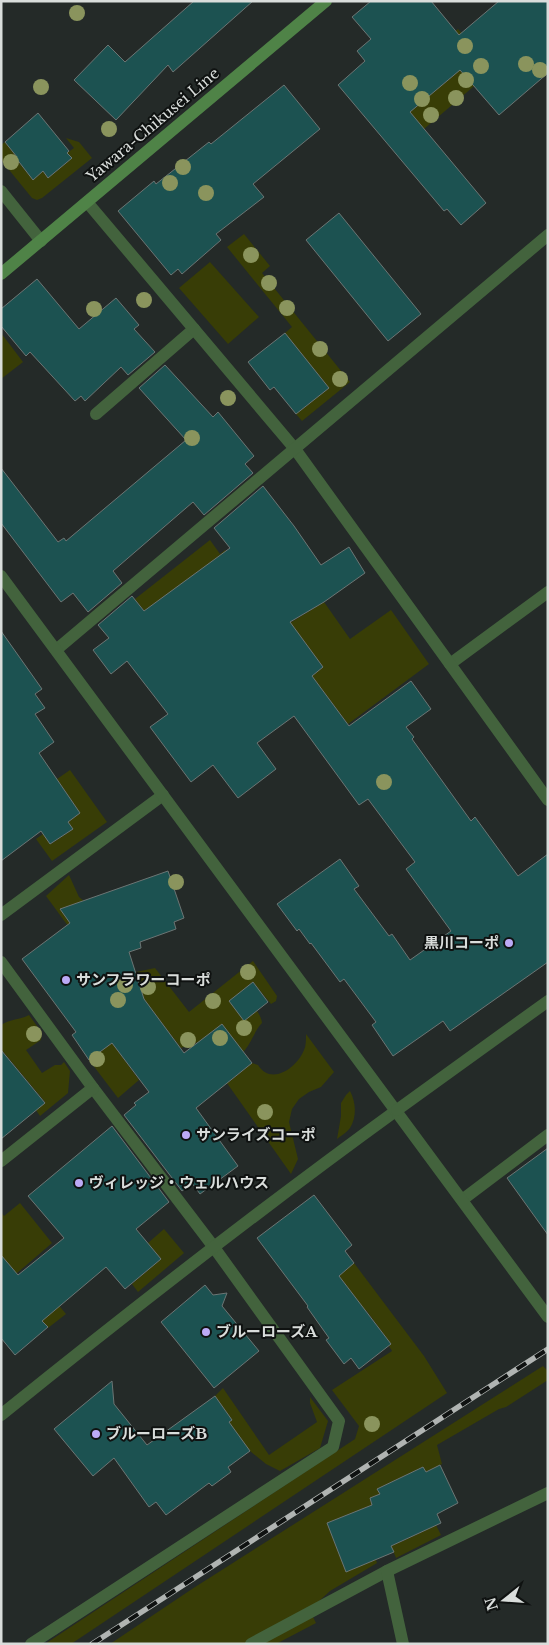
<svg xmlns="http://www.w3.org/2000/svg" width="549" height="1645" viewBox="0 0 549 1645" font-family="'Libre Baskerville','Noto Sans JP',serif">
<rect width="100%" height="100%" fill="#242a28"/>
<g fill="#383d06">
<polygon points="458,29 494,69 424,129 376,74 438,88 453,76 441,44"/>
<polygon points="66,138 79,142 92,158 42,198 37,200 32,198 1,160 1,145 5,142 17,157 16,159 33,180 43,171 48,178 71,159 67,153 74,148"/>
<polygon points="244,234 270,266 262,273 350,382 302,421 296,414 329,388 285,333 292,327 227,247"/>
<polygon points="210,262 259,317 228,344 179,288"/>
<polygon points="1,333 23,362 1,379"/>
<polygon points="210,540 220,554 225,550 237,565 232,581 216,558 176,592 161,632 135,599"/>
<polygon points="324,602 350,639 391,610 429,664 348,724 312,676 323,667 290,623"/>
<polygon points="70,770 107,822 52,861 36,839 43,834 51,844 73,829 68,822 80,813 57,779"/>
<polygon points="69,875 79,897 84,901 89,916 96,964 46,896"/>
<path d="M 253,961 L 277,996 L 276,1001 L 271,1004 L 253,982 L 243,990 C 246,1001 261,1011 262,1023 C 255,1030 252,1041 245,1050 C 238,1057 228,1063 220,1070 L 229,1082 L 252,1063 L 258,1065 C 271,1086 297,1068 304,1050 C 306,1046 306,1040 306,1034 L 334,1072 L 321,1087 L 309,1092 L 299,1099 L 292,1109 L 289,1122 L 298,1159 L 291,1174 L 198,1042 L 181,1048 L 140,994 L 136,972 L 155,968 L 189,1012 Z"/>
<path d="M 29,1015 L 42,1033 L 41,1040 L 26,1050 L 42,1073 L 55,1065 L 61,1065 L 64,1062 L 70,1071 L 68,1093 L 40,1116 L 36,1110 L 45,1102 L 1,1049 L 1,1025 C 10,1019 20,1020 29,1015 Z"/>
<polygon points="112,1043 139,1080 118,1098 89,1060"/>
<path d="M 350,1091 C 356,1102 357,1117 350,1128 C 347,1132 341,1136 337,1139 L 341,1116 L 341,1103 L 346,1095 Z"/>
<polygon points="20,1203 52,1243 16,1274 1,1255 1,1212 4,1216"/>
<polygon points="164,1229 184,1253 138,1292 132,1284 161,1259 148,1243"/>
<polygon points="354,1263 424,1356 447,1393 71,1644 45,1644 355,1439 359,1426 332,1390 392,1351 389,1346 391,1344 366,1310 347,1312 359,1302 333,1268 340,1275"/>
<polygon points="28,1268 66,1314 48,1328 11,1283"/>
<polygon points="543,1366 548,1371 548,1380 506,1407 499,1409 437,1445 442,1464 426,1472 423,1467 377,1489 380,1494 370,1499 372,1505 327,1523 342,1561 372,1549 377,1563 330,1591 318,1602 313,1617 316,1623 276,1644 110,1644 192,1589"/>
<polygon points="223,1388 269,1455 317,1422 310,1403 310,1397 328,1421 320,1448 280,1471 266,1464 250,1451 213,1434 232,1420 215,1396"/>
<polygon points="387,1513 401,1542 436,1525 441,1535 396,1558 384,1529"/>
</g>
<g fill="#1c5251" stroke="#6c7574">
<polygon points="194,1 253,1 173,72 168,65 116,120 74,80 108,45 125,62"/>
<polygon points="371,1 431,1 459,35 499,1 548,1 548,73 499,115 460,70 410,112 486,203 461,225 447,209 444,211 338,85 365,61 357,51 371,39 352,17"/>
<polygon points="284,85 320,129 253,184 264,197 216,234 221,240 182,274 178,269 171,275 118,211 154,181 156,184 209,142 211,144"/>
<polygon points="38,113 69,151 67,153 72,158 48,178 43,171 33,180 16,158 17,157 5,142"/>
<polygon points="339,213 421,314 388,341 306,240"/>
<polygon points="37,279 79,329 116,298 139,325 134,329 155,352 128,375 121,367 85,401 81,396 75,401 30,352 26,356 1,326 1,309"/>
<polygon points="285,333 329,388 296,414 274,387 270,390 248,362"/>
<polygon points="165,365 213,417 218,412 254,456 245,464 253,473 204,515 193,502 113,571 122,583 88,612 73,593 61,602 1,523 1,468 58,542 64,538 66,541 186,440 139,388"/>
<polygon points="263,486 294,526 321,565 349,547 365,573 324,602 290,622 323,667 312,676 349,726 411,681 431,709 406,727 414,737 412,739 471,821 475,817 518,876 548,854 548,962 450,1031 443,1021 393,1056 372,1025 376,1022 344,979 340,982 311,943 310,944 299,929 297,931 277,904 340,859 359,886 354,889 389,936 392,934 410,960 451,931 406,869 415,862 368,799 359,805 294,716 257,743 276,769 238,798 213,765 191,782 150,727 168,714 127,661 111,674 93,650 109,638 98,625 132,596 144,611 230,548 214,528"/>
<polygon points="1,631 42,689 35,694 45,708 35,714 54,742 39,753 80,813 68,822 73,829 50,844 41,831 1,861"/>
<polygon points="168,871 184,918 174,922 176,929 140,942 141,948 129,952 144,999 184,1053 222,1024 252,1063 196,1108 238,1166 200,1194 192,1183 182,1191 124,1115 136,1105 134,1103 149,1092 112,1043 89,1060 72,1035 76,1032 22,959 70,923 60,909"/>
<polygon points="253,982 268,1002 244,1021 229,1001"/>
<polygon points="1,1050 45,1103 1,1139"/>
<polygon points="112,1126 169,1202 136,1229 161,1259 125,1289 106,1267 42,1321 48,1327 15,1355 1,1338 1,1255 18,1275 64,1238 28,1196"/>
<polygon points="548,1148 548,1235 507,1178"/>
<polygon points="314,1195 352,1245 345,1251 354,1263 339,1276 391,1344 359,1369 351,1358 344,1364 326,1340 329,1338 307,1307 308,1306 257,1238"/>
<polygon points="205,1285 213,1295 227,1293 222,1306 259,1351 214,1388 161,1322"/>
<polygon points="112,1381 114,1404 147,1445 215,1396 232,1420 229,1422 250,1451 228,1467 231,1472 212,1486 209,1483 166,1515 156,1502 149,1507 114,1458 93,1476 54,1429"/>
<polygon points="440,1465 458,1503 437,1514 441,1523 391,1546 394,1552 346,1572 327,1523 372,1505 370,1498 380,1494 377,1489 423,1467 426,1472"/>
</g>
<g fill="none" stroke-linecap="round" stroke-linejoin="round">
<g stroke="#43633d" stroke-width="12">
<polyline points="96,414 194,329"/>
<polyline points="450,664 548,592"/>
<polyline points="251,1644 387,1571"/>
</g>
<g stroke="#43633d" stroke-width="12">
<polyline points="1,191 41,241"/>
<polyline points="87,202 295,449 548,800"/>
<polyline points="56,650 548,235"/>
<polyline points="1,915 163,795"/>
<polyline points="1,962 93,1088 213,1246 339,1421 333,1447 31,1644"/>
<polyline points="1,1161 93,1088"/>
<polyline points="462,1200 548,1135"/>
<path d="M 1,1415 C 131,1310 262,1208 397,1110"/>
<polyline points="403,1644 387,1571 548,1493"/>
</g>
<g stroke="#43633d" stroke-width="12">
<polyline points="1,576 548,1317"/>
<polyline points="397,1110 548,1001"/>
</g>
<polyline stroke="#4f8347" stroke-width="12" points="1,274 326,1"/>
<g stroke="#b0b4b2" stroke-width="5.5">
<polyline id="rail" points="92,1644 548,1349"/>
</g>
<use href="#rail" stroke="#0f1211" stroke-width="4" stroke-dasharray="11" stroke-linecap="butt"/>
</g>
<g fill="#8a945d">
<circle cx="77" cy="13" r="8"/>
<circle cx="465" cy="46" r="8"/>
<circle cx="526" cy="64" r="8"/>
<circle cx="481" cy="66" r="8"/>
<circle cx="540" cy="70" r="8"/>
<circle cx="466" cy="80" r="8"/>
<circle cx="410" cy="83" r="8"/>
<circle cx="41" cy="87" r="8"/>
<circle cx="456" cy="98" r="8"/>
<circle cx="422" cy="99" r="8"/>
<circle cx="431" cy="115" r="8"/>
<circle cx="109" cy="129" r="8"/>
<circle cx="11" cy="162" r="8"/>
<circle cx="183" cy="167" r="8"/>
<circle cx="170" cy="183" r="8"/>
<circle cx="206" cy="193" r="8"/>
<circle cx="251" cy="255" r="8"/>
<circle cx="269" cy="283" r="8"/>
<circle cx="144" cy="300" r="8"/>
<circle cx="287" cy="308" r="8"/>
<circle cx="94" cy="309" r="8"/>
<circle cx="320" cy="349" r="8"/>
<circle cx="340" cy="379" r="8"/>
<circle cx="228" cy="398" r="8"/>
<circle cx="192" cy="438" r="8"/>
<circle cx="384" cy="782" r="8"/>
<circle cx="176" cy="882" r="8"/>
<circle cx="248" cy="972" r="8"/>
<circle cx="125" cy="985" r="8"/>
<circle cx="148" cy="987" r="8"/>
<circle cx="118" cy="1000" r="8"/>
<circle cx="213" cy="1001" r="8"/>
<circle cx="244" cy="1028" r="8"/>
<circle cx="34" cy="1034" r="8"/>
<circle cx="220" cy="1038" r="8"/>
<circle cx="188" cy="1040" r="8"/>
<circle cx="97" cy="1059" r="8"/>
<circle cx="265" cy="1112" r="8"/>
<circle cx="372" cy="1424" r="8"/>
</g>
<g fill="#bcaaf6" stroke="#0f1211" stroke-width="2">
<circle cx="509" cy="943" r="5"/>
<circle cx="66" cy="980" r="5"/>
<circle cx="186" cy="1135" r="5"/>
<circle cx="79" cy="1183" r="5"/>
<circle cx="206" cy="1332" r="5"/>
<circle cx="96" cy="1434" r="5"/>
</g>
<g text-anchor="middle" stroke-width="4" stroke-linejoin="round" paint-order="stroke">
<g font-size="15" fill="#d9dddb" stroke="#0f1211">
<text transform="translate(153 125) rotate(-40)" y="5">Yawara-Chikusei Line</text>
</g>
<g font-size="15" font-weight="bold" fill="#d9dddb" stroke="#0f1211" text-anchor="start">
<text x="499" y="948" text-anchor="end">黒川コーポ</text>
<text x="76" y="985">サンフラワーコーポ</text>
<text x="196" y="1140">サンライズコーポ</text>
<text x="89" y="1188">ヴィレッジ・ウェルハウス</text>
<text x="216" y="1337">ブルーローズA</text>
<text x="106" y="1439">ブルーローズB</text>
</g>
</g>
<rect width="549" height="1645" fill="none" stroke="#d9dddb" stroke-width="5"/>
<g transform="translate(504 1600) rotate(253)" stroke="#0f1211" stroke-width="4" paint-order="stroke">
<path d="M0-4L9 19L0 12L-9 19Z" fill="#d9dddb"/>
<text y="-8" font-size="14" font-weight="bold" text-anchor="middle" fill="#d9dddb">N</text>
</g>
</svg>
